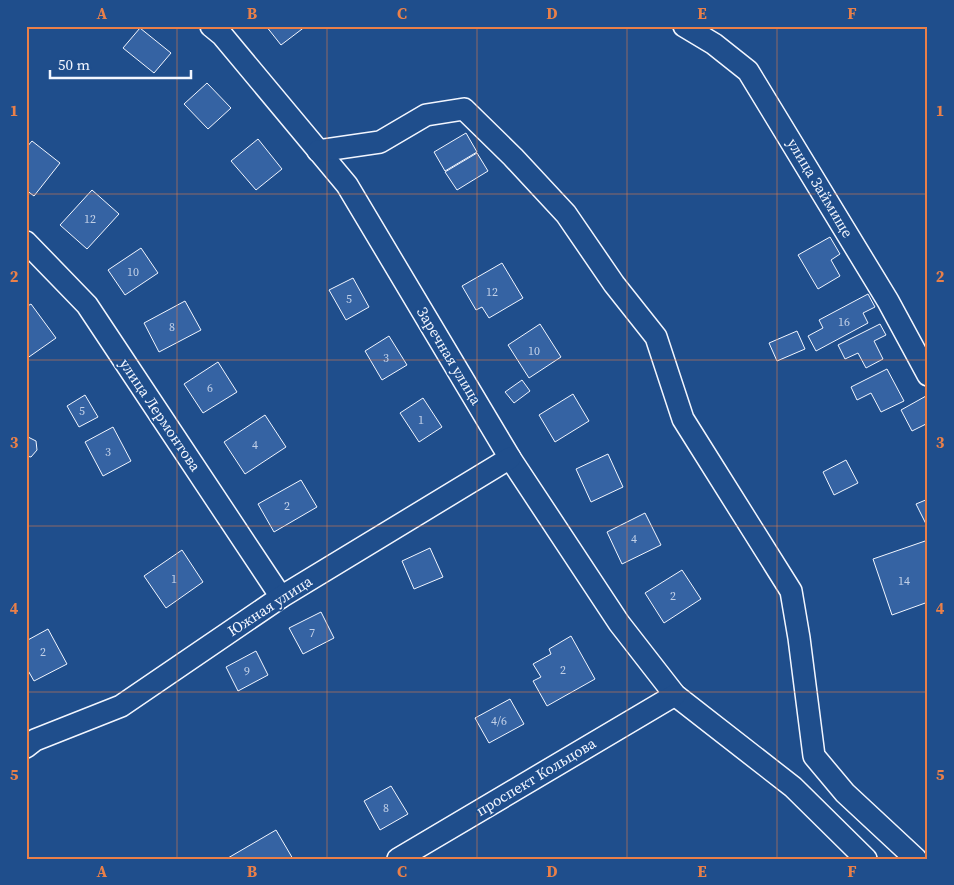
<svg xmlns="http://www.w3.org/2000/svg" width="954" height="885" viewBox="0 0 954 885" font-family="'Source Serif 4',serif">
<rect width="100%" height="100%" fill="#1f4e8c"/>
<g fill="#3563a3" stroke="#f2f6ff">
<polygon points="266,26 306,26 281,45"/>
<polygon points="140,28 171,53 154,73 123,48"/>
<polygon points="207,83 231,108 208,129 184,104"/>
<polygon points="466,133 477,152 445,171 434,152"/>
<polygon points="258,139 282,169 256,190 231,161"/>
<polygon points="32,141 60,163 34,196 26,190 26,148"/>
<polygon points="477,153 488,171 457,190 445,172"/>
<polygon points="92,190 119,214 87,249 60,225"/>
<polygon points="830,237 840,254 831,260 840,276 818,289 798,255"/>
<polygon points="141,248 158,273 125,295 108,270"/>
<polygon points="502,263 523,298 489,318 482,307 476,310 462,286"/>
<polygon points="353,278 369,307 346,320 329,290"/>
<polygon points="868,294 875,307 863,313 868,323 816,351 808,336 823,328 819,320"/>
<polygon points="185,301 201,330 159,352 144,323"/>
<polygon points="31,304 56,338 26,359 26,307"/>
<polygon points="540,324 561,357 529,378 508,345"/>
<polygon points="880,324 886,335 874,341 883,359 866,368 858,353 845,359 838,345"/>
<polygon points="797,331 805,349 777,361 769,343"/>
<polygon points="389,336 407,365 382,380 365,351"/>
<polygon points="218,362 237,392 203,413 184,384"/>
<polygon points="887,369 904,401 881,412 871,393 857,400 851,387"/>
<polygon points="522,380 530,391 514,403 505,392"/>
<polygon points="573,394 589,421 555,442 539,415"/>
<polygon points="85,395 98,417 79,427 67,406"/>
<polygon points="926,396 928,400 928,423 912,431 901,410"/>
<polygon points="423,398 442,427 419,442 400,413"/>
<polygon points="265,415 286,447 245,474 224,442"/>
<polygon points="113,427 131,461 103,476 85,442"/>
<polygon points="26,436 36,441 37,450 31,457 26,456"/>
<polygon points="608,454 623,487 591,502 576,469"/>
<polygon points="846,460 858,483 834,495 823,472"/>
<polygon points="301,480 317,507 274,532 258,504"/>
<polygon points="928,499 928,528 916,504"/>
<polygon points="645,513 661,545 622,564 607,532"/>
<polygon points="928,540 928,602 892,615 873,559"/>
<polygon points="430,548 443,577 414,589 402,561"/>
<polygon points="182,550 203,582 166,608 144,576"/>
<polygon points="682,570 701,599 664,623 645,593"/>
<polygon points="321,612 334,638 303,654 289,628"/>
<polygon points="48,629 67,664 34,681 26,667 26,641"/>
<polygon points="571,636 595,679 547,706 533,681 541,677 533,664 551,654 549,649"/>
<polygon points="256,651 268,675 238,691 226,667"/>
<polygon points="510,699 524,724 489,743 475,718"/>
<polygon points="391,786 408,814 380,830 364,801"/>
<polygon points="276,830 293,859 229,859 228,858"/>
</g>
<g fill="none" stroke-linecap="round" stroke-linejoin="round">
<g stroke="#f2f6ff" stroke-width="24">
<g id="minor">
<polyline points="211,26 222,35 347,185 510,458 619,623 675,695 793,787 866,859"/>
<polyline points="684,26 714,44 748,71 888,301 928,375"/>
<polyline points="318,151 380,142 426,115 464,109 513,157 566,214 614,284 656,337 683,419 791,591 799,638 814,756 845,793 916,859"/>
<polyline points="26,242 87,305 281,597"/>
<polyline points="26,747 35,740 121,706 281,597 510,458"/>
<polyline points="398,859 675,695"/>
</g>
</g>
<use href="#minor" stroke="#1f4e8c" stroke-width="21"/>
</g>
<path fill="none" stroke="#ea8049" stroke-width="1" stroke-opacity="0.55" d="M 177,26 L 177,859M 327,26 L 327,859M 477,26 L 477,859M 627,26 L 627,859M 777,26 L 777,859M 26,194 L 928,194M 26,360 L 928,360M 26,526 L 928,526M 26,692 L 928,692"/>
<g text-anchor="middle" stroke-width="4" stroke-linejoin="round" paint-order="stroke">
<g font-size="12" fill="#c3d1e8">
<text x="90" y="223">12</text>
<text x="133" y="276">10</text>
<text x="492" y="296">12</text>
<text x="349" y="303">5</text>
<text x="844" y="326">16</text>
<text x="172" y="331">8</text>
<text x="534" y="355">10</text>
<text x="386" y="362">3</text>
<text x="210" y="392">6</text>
<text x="82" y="415">5</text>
<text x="421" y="424">1</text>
<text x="255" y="449">4</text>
<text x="108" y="456">3</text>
<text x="287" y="510">2</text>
<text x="634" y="543">4</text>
<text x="174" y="583">1</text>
<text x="904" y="585">14</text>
<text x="673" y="600">2</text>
<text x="312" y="637">7</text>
<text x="43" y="656">2</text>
<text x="563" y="674">2</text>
<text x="247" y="675">9</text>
<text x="499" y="725">4/6</text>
<text x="386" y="812">8</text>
</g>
<g font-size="15" fill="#f2f6ff" stroke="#1f4e8c">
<text transform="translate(820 188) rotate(59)" y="5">улица Займище</text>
<text transform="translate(449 356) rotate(59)" y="5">Заречная улица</text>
<text transform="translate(160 415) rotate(56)" y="5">улица Лермонтова</text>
<text transform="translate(270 606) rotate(-33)" y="5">Южная улица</text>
<text transform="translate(536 777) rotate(-31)" y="5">проспект Кольцова</text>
</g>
</g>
<rect width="954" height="885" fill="none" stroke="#1f4e8c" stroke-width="55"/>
<path d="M50 70v8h141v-8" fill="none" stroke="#f2f6ff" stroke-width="2.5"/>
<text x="58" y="70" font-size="15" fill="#f2f6ff" stroke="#1f4e8c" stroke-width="4" paint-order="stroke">50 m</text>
<rect x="28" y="28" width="898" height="830" fill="none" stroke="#ea8049" stroke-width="2"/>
<g font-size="16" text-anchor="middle" font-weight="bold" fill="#ea8049">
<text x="102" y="19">A</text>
<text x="252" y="19">B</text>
<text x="402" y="19">C</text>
<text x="552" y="19">D</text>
<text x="702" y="19">E</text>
<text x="852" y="19">F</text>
<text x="14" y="116">1</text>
<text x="940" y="116">1</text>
<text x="14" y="282">2</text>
<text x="940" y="282">2</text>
<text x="14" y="448">3</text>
<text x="940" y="448">3</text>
<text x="14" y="614">4</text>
<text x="940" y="614">4</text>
<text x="14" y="780">5</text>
<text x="940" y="780">5</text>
<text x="102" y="877">A</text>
<text x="252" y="877">B</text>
<text x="402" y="877">C</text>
<text x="552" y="877">D</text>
<text x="702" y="877">E</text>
<text x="852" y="877">F</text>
</g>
</svg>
